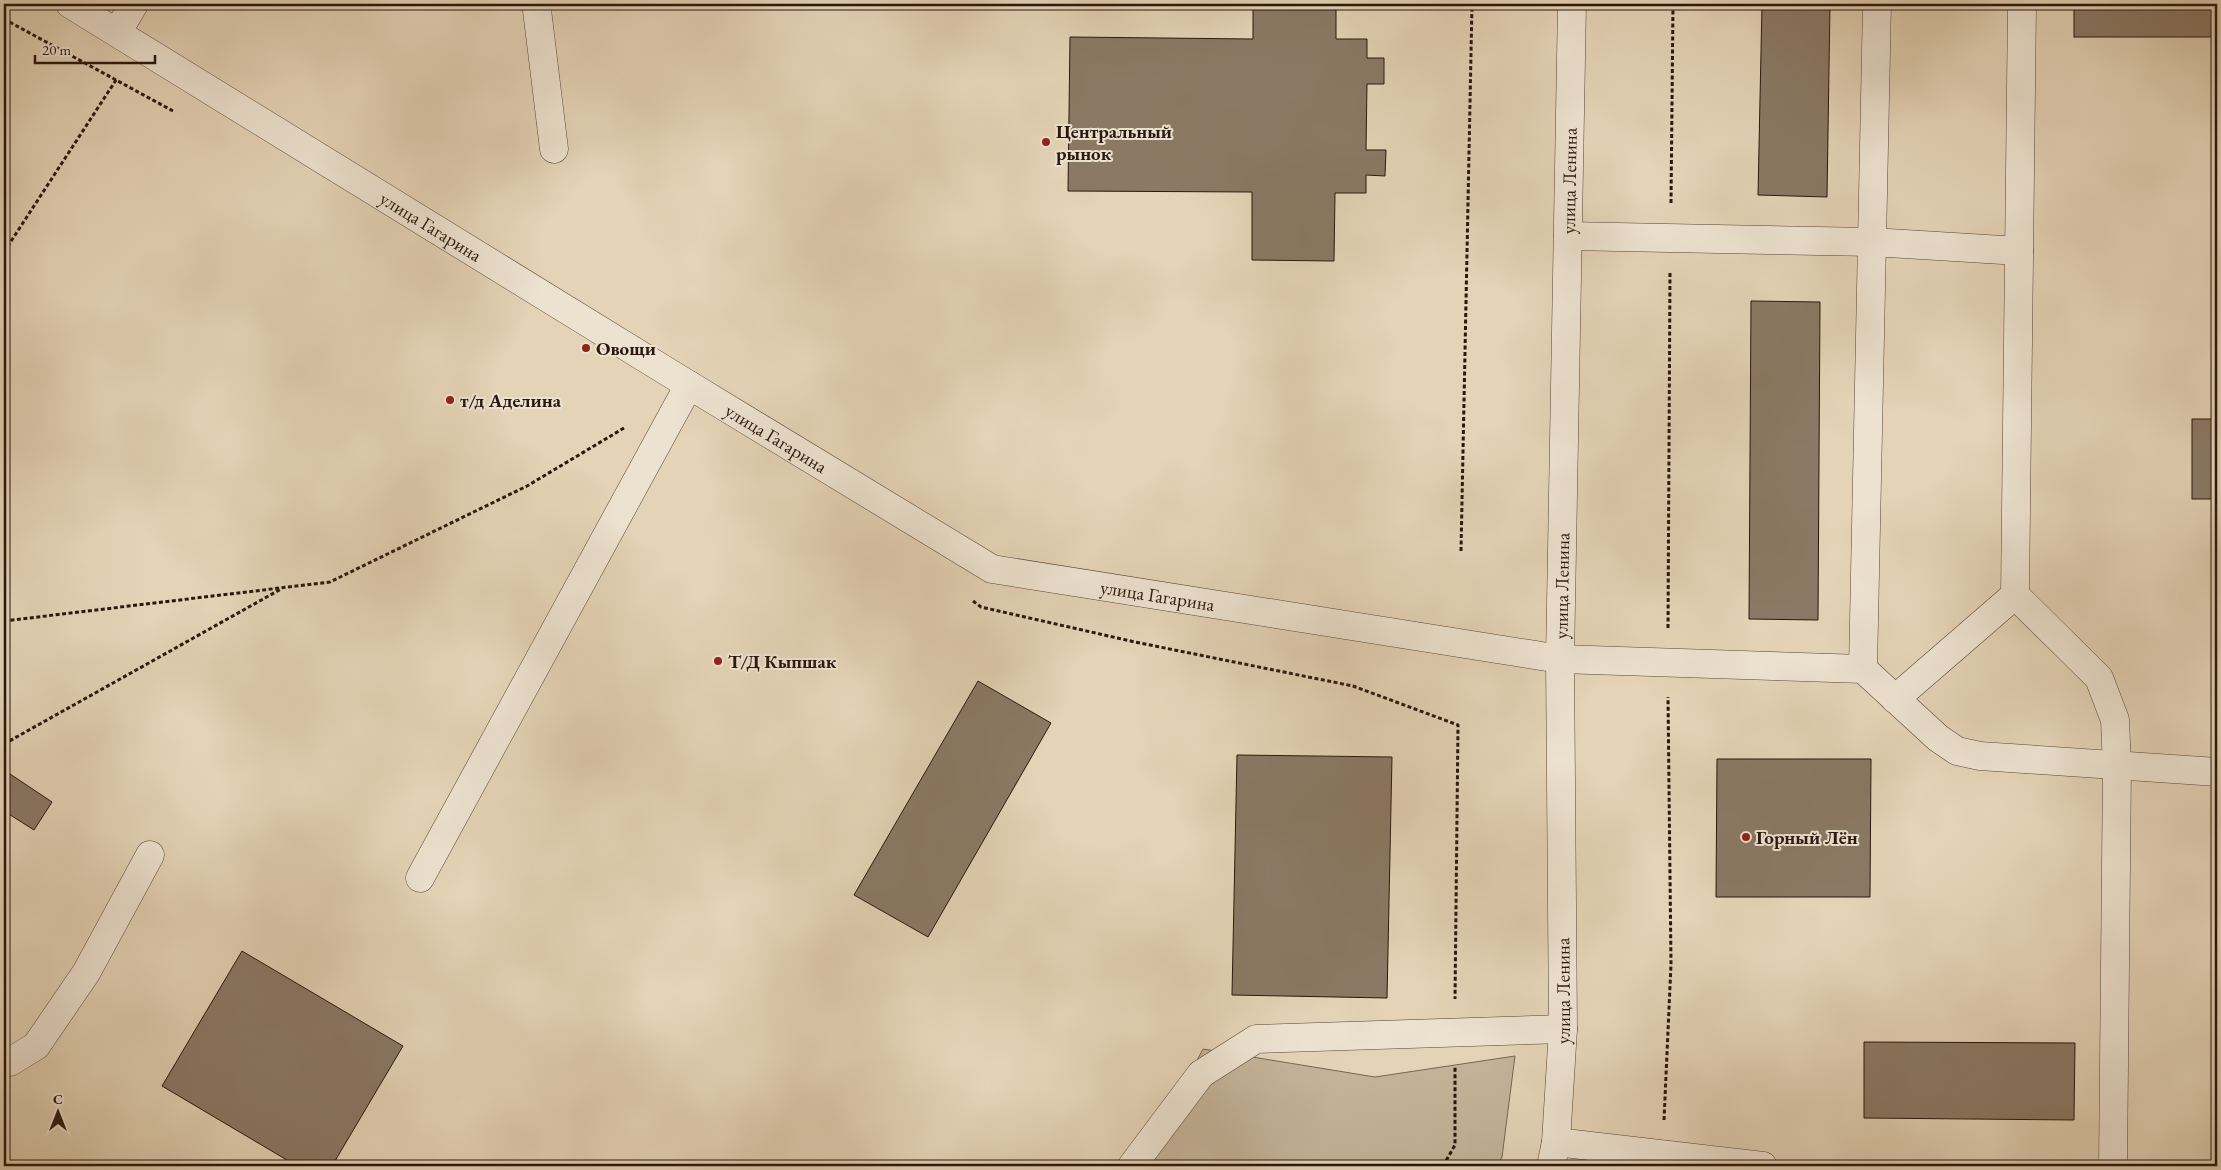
<svg xmlns="http://www.w3.org/2000/svg" width="2221" height="1170" viewBox="0 0 2221 1170" font-family="'EB Garamond',serif">
<rect width="100%" height="100%" fill="#e4d3b6"/>
<filter id="stains"><feTurbulence type="fractalNoise" baseFrequency=".004" numOctaves="4"/><feColorMatrix values="0 0 0 0 .2 0 0 0 0 .09 0 0 0 0 .02 0 0 0 .5 -.17"/></filter>
<radialGradient id="worn" r=".72"><stop offset=".6" stop-color="#630" stop-opacity="0"/><stop offset="1" stop-color="#630" stop-opacity=".3"/></radialGradient>
<polygon fill="#c4b399" stroke="#776554" points="1203,1049 1375,1077 1515,1056 1502,1157 1497,1166 1141,1166"/>
<g fill="#8b7965" stroke="#2a170e">
<polygon points="1253,4 1336,4 1336,39 1367,39 1367,58 1384,58 1384,84 1367,84 1366,150 1386,150 1385,176 1366,175 1366,193 1335,193 1334,261 1252,260 1252,192 1068,191 1070,37 1253,39"/>
<polygon points="1762,4 1830,4 1827,197 1758,195"/>
<rect x="2074" y="4" width="143" height="33"/>
<polygon points="1751,301 1820,302 1818,620 1749,619"/>
<rect x="2192" y="419" width="25" height="80"/>
<polygon points="978,681 1051,723 928,937 854,895"/>
<polygon points="1237,755 1392,757 1387,998 1232,995"/>
<polygon points="1717,759 1871,759 1870,897 1716,897"/>
<polygon points="4,770 52,802 34,830 4,811"/>
<polygon points="242,951 403,1046 332,1166 297,1166 162,1086"/>
<polygon points="1864,1042 2075,1043 2074,1120 1864,1118"/>
</g>
<g fill="none" stroke-linecap="round" stroke-linejoin="round">
<g stroke="#584638" stroke-width="29">
<g id="minor">
<path id="s1" d="M 70,4 L 689,385 L 992,569 L 1560,659 L 1863,669 L 1938,738 L 1957,751 L 1980,756 L 2217,772"/>
<polyline points="539,4 537,10 554,149"/>
<polyline points="118,31 134,4"/>
<polyline points="1568,236 1872,242 2019,251"/>
<polyline points="2015,595 2099,678 2115,720 2117,765 2113,1166"/>
<polyline points="1863,669 1877,4"/>
<polyline points="1895,699 2015,595 2022,4"/>
<polyline points="420,878 689,385"/>
<polyline points="4,1061 10,1062 36,1046 86,973 150,855"/>
<polyline points="1556,1142 1763,1166"/>
<polyline points="1132,1166 1201,1074 1256,1039 1563,1029"/>
<path id="s2" d="M 1551,1166 L 1556,1142 L 1563,1029 L 1560,659 L 1572,4"/>
</g>
</g>
<g stroke="#2a170e" stroke-width="3" stroke-dasharray="4 2.5" stroke-linecap="butt">
<polyline points="4,19 173,111"/>
<polyline points="1671,203 1673,4"/>
<polyline points="4,252 116,80"/>
<polyline points="1461,551 1472,4"/>
<polyline points="973,601 981,607 1135,642 1353,686 1458,725 1455,999"/>
<polyline points="4,621 330,582 527,486 624,428"/>
<polyline points="1668,628 1670,272"/>
<polyline points="4,744 281,589"/>
<polyline points="1664,1120 1671,964 1668,697"/>
<polyline points="1443,1166 1455,1145 1455,1067"/>
</g>
<use href="#minor" stroke="#ede2d0" stroke-width="28"/>
</g>
<g fill="#8f2418" stroke="#ede2d0" stroke-width="2">
<circle cx="1046" cy="142" r="5"/>
<circle cx="586" cy="348" r="5"/>
<circle cx="450" cy="400" r="5"/>
<circle cx="718" cy="661" r="5"/>
<circle cx="1746" cy="837" r="5"/>
</g>
<g text-anchor="middle" stroke-width="4" stroke-linejoin="round" paint-order="stroke">
<g font-size="19" font-weight="bold" fill="#2a170e" stroke="#ede2d0" text-anchor="start">
<text x="1056" y="138">Центральный<tspan x="1056" dy="22">рынок</tspan></text>
<text x="596" y="355">Овощи</text>
<text x="460" y="407">т/д Аделина</text>
<text x="728" y="668">Т/Д Кыпшак</text>
<text x="1756" y="844">Горный Лён</text>
</g>
<g font-size="19" fill="#2a170e" stroke="#ede2d0">
<text dy="7" stroke="none"><textPath href="#s2" startOffset="986">улица Ленина</textPath></text>
<text dy="7" stroke="none"><textPath href="#s1" startOffset="424">улица Гагарина</textPath></text>
<text dy="7" stroke="none"><textPath href="#s1" startOffset="829">улица Гагарина</textPath></text>
<text dy="7" stroke="none"><textPath href="#s2" startOffset="581">улица Ленина</textPath></text>
<text dy="7" stroke="none"><textPath href="#s1" startOffset="1249">улица Гагарина</textPath></text>
<text dy="7" stroke="none"><textPath href="#s2" startOffset="176">улица Ленина</textPath></text>
</g>
</g>
<rect width="2221" height="1170" fill="none" stroke="#e4d3b6" stroke-width="20"/>
<rect x="5" y="5" width="2211" height="1160" fill="none" stroke="#2a170e" stroke-width="2.5"/>
<rect x="10" y="10" width="2201" height="1150" fill="none" stroke="#2a170e"/>
<g transform="translate(58 1112)" stroke="#ede2d0" stroke-width="4" paint-order="stroke">
<path d="M0-4L9 19L0 12L-9 19Z" fill="#2a170e"/>
<text y="-8" font-size="14" font-weight="bold" text-anchor="middle" fill="#2a170e">С</text>
</g>
<path d="M35 55v8h120v-8" fill="none" stroke="#2a170e" stroke-width="2.5"/>
<text x="42" y="55" font-size="15" fill="#2a170e" stroke="#ede2d0" stroke-width="4" paint-order="stroke">20 m</text>
<rect width="100%" height="100%" filter="url(#stains)"/>
<rect width="100%" height="100%" fill="url(#worn)"/>
</svg>
